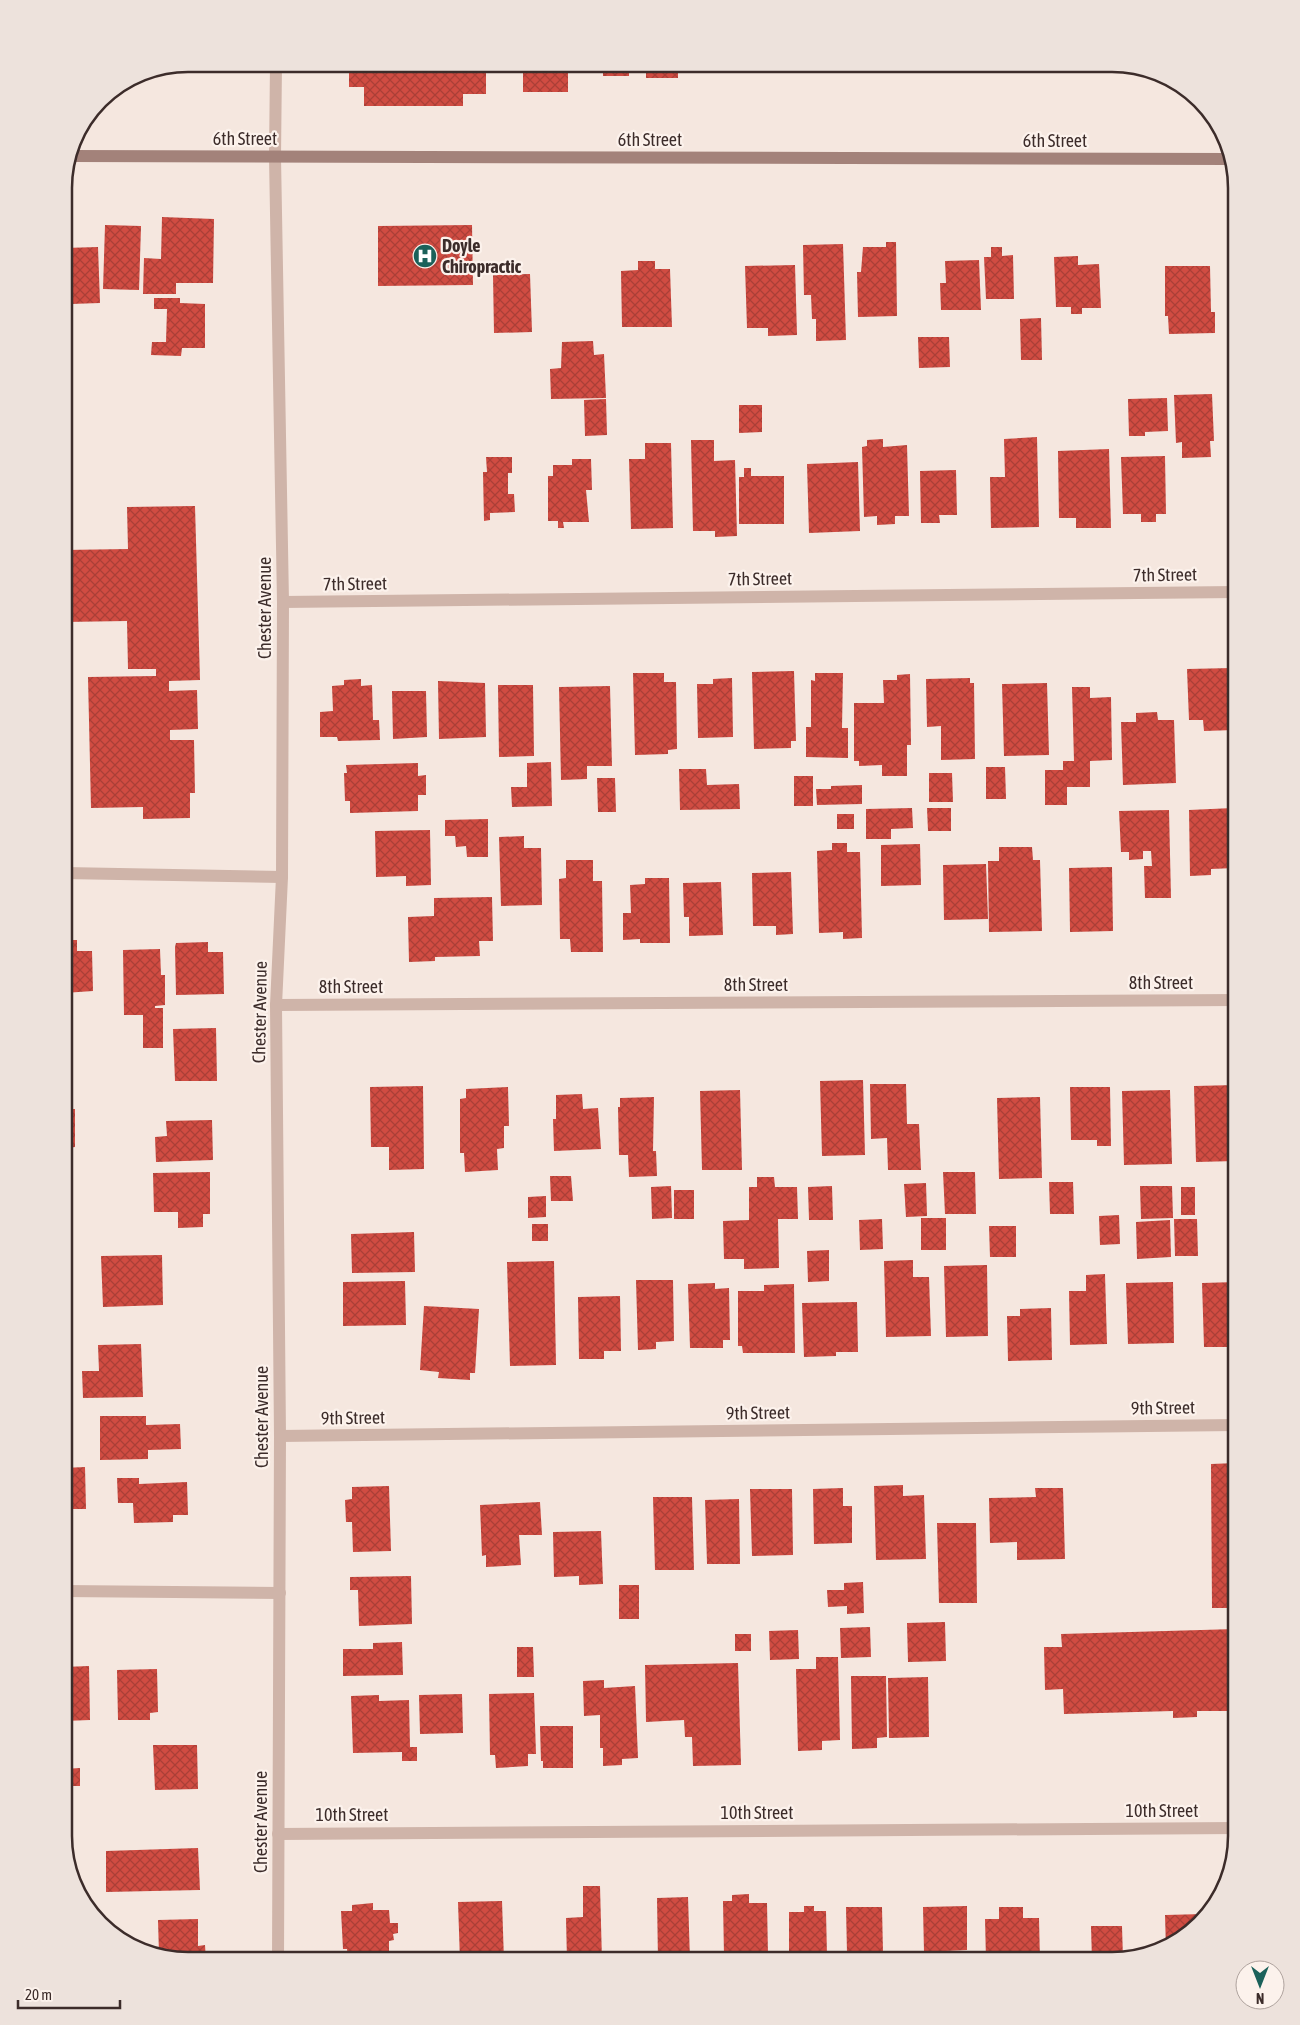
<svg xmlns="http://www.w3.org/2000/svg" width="1300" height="2025" viewBox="0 0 1300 2025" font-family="'Asap Condensed',sans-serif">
<defs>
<pattern id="building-cross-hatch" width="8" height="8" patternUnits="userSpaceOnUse" patternTransform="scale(1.25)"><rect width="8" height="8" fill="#d04c42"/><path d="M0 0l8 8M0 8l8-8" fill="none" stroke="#aa3f37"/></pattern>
</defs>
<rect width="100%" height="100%" fill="#f5e7df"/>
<g fill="url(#building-cross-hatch)">
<polygon points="361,64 486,64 486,94 463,94 463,106 364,106 364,87 349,87 349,70 361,70"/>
<rect x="523" y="64" width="45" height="28"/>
<rect x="603" y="64" width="26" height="12"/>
<polygon points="635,64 689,64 689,67 678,67 678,78 646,78 646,69 635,69"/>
<polygon points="162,217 214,219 213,283 176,283 176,294 143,294 144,258 161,259"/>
<polygon points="105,225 141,226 139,290 103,289"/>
<polygon points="472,225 473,285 378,286 378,226"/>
<polygon points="886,242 896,242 897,316 858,317 857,272 861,272 863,247 886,247"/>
<polygon points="843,244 846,340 816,341 816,319 812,319 811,295 804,295 803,245"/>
<polygon points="98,247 100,303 71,304 71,293 64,293 64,248"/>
<polygon points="991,247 1002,247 1002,256 1013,255 1014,299 986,299 984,257 991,257"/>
<polygon points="1078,256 1078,265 1099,264 1101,308 1082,308 1082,314 1071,314 1071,307 1056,307 1054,257"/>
<polygon points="979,260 981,310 941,310 940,283 946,283 945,261"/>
<polygon points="638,261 655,261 655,269 670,269 672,327 622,327 621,271 638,270"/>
<polygon points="795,265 797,335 768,336 768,328 747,328 745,266"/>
<polygon points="1165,266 1210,266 1211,312 1215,312 1215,333 1169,334 1168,316 1165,316"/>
<polygon points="530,274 532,332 494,333 493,275"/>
<polygon points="154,298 180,298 180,303 205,304 205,348 182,348 181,356 151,355 152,342 166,342 167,309 154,309"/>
<polygon points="1041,318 1042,360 1021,360 1020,319"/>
<polygon points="918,337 949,337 950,367 919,368"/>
<polygon points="593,341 594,355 604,354 606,398 551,399 550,369 561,368 562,342"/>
<polygon points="1212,394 1214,441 1210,441 1211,457 1182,458 1182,442 1176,443 1174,395"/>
<polygon points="1167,398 1168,431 1145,432 1145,436 1129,436 1128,399"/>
<polygon points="606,399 607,435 585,436 584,400"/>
<polygon points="739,405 762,405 762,432 739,433"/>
<polygon points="1037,437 1039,527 991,528 990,477 1005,477 1004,439"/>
<polygon points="883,439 883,447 907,445 909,516 895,516 895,524 877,525 877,516 864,517 862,447 867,446 867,440"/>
<polygon points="691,440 714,440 714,461 735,460 737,536 715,537 715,531 693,531"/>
<polygon points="645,443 671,443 673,528 631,529 629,459 645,459"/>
<polygon points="1109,449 1111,528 1076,528 1076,518 1059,518 1058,451"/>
<polygon points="1165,456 1166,514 1156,514 1156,522 1141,522 1141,514 1123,514 1121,457"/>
<polygon points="486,457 512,457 512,473 508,473 508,494 514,494 515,512 490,513 490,520 484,521 483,472 487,472"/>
<polygon points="572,459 591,459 592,490 586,490 589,522 563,522 564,528 558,528 558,521 548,521 548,476 553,476 553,465 572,465"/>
<polygon points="858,462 860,531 809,533 807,464"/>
<polygon points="744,468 751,468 751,476 784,476 784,524 739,524 739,477 744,477"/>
<polygon points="956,470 957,515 939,515 940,523 921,523 920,471"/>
<polygon points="195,506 200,680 169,681 169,691 197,690 198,729 170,730 170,740 194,740 195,793 190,793 190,818 143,819 143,807 91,808 88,677 156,676 156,669 128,669 127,621 64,622 64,550 128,549 127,507"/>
<polygon points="1232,668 1234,730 1204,731 1203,720 1189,720 1187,669"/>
<polygon points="794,671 796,741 791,741 791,748 754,749 752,672"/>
<polygon points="633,673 664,673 664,682 676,682 677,749 668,750 668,754 635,755"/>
<polygon points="815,673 843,673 842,728 848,728 848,758 806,757 806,727 811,727 811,680 815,681"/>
<polygon points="910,674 911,745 907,745 907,776 882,776 882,765 859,766 859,761 854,761 854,703 884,703 883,680 897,680 897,675"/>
<polygon points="732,678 733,737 698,738 697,684 713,684 713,679"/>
<polygon points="970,678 970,683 974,683 975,759 941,760 941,726 927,727 926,679"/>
<polygon points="361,679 361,686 372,685 373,720 379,720 380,740 338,741 337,737 320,737 320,712 333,711 332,686 344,685 344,680"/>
<polygon points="438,681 485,683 486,737 439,739"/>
<polygon points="1047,683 1049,755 1004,756 1002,684"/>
<polygon points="498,685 533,685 534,756 499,757"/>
<polygon points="610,686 612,766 587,766 587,779 561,780 559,687"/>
<polygon points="1072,687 1090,687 1090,698 1111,697 1112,760 1090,761 1090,787 1067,787 1067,805 1045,805 1045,770 1063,770 1063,761 1074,761"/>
<polygon points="392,691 426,691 427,737 393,739"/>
<polygon points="1157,712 1158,720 1174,720 1176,783 1123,785 1121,722 1136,722 1136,713"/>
<polygon points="551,762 552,806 512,807 511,787 527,787 527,763"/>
<polygon points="418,763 418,776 426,775 426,795 418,795 418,811 350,813 350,801 345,801 344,773 347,773 346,765"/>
<polygon points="986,767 1005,767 1006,799 986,799"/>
<polygon points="679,769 706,769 707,785 739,784 740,809 680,810"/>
<polygon points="929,773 952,773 953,802 929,802"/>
<rect x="794" y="776" width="19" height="30"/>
<polygon points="597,778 615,778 616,812 598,812"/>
<polygon points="862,785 862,804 817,805 816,789 831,789 831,786"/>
<polygon points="912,808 913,828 891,829 891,839 866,839 866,809"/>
<polygon points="927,808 951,808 951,831 928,831"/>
<polygon points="1233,808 1235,868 1211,869 1211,875 1190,876 1189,810"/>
<polygon points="1169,810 1171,898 1145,898 1144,866 1152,866 1151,851 1143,851 1143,859 1129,860 1129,852 1121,852 1119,811"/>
<rect x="837" y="814" width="17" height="15"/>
<polygon points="488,819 488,857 467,857 466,846 456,847 455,836 445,836 445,820"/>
<polygon points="430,830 431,885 406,886 406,876 376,877 375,831"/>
<polygon points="524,836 524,848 541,848 542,905 501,906 499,837"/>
<polygon points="832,843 847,843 847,852 860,852 862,938 843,939 843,932 819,933 817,851 832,850"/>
<polygon points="920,844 921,885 881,886 881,845"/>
<polygon points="999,847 1032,847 1033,860 1040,860 1042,931 989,932 988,861 999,861"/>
<polygon points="566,860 593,860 593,881 602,881 603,952 571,952 570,939 560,939 559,879 566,878"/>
<polygon points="986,864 988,919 944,920 943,865"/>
<polygon points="1112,867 1113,931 1070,932 1069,868"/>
<polygon points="791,872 793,934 776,935 776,926 753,926 752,873"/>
<polygon points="645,878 669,878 670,943 640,943 640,939 623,940 623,913 631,913 630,885 645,884"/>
<polygon points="721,882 723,935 689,936 689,917 684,917 683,883"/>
<polygon points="492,897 493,941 479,941 480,956 435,957 435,961 409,962 408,917 434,916 434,898"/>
<polygon points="64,940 77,940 77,951 92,951 93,991 64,993"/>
<polygon points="208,942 208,952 223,952 224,994 176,995 175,947 176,943"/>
<polygon points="160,949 161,975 165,975 165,1005 155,1006 155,1008 163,1008 163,1048 143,1048 143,1015 124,1015 123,950"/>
<polygon points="216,1028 217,1081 175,1081 173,1029"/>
<polygon points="863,1080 865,1155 822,1156 820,1081"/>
<polygon points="870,1084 906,1084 907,1124 919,1124 921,1170 888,1170 887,1138 871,1139"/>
<polygon points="1236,1085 1236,1161 1196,1162 1194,1086"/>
<polygon points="423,1086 424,1169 389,1170 389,1147 371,1147 370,1087"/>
<polygon points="508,1087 509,1126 504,1126 504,1148 497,1149 498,1170 465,1172 464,1153 460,1153 460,1099 466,1098 466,1089"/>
<polygon points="1070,1087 1110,1087 1111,1146 1097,1146 1097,1140 1071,1140"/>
<polygon points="740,1090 742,1170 702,1170 700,1091"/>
<polygon points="1170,1090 1172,1164 1124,1165 1122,1091"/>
<polygon points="582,1094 583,1109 598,1108 601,1149 554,1151 553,1119 556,1119 556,1095"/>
<polygon points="654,1097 653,1151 656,1151 657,1176 629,1177 628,1155 619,1155 618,1107 620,1107 620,1098"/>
<polygon points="1040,1097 1042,1178 999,1179 997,1098"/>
<polygon points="64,1109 75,1109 75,1147 68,1148 69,1161 64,1161"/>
<polygon points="212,1120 213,1160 156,1162 155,1137 167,1136 166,1121"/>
<polygon points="210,1172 210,1214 203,1214 203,1227 178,1228 178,1212 154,1212 153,1173"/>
<polygon points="943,1172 975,1172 976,1214 945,1214"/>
<polygon points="550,1176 571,1176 573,1201 551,1201"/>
<polygon points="757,1177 774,1177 775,1187 797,1187 798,1219 778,1219 779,1268 744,1269 744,1259 724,1259 723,1221 749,1220 749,1187 757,1187"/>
<polygon points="1049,1182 1073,1182 1074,1214 1050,1214"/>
<polygon points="926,1183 927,1216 906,1217 904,1184"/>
<polygon points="671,1186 672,1218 652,1219 651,1187"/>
<polygon points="832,1186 833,1220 809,1220 808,1187"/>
<polygon points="1140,1186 1172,1186 1173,1218 1141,1219"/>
<rect x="1181" y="1187" width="14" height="28"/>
<rect x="674" y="1190" width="20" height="29"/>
<polygon points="546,1196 546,1217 528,1218 528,1197"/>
<polygon points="1119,1215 1120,1244 1100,1245 1099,1216"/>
<rect x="921" y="1218" width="25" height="32"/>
<polygon points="882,1219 883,1249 860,1250 859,1220"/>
<polygon points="1174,1219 1197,1219 1198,1256 1175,1256"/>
<polygon points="1170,1220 1171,1257 1137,1259 1136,1222"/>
<rect x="532" y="1224" width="16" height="17"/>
<polygon points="989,1226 1016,1226 1016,1257 990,1257"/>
<polygon points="414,1232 415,1272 352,1273 351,1234"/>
<polygon points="829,1250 829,1281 808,1282 807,1251"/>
<polygon points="162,1255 163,1305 103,1307 101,1256"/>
<polygon points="913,1260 913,1277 929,1277 931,1336 886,1337 884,1261"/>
<polygon points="554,1261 556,1365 510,1366 507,1262"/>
<polygon points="987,1265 988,1336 946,1337 944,1266"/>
<polygon points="1105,1274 1107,1344 1070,1345 1069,1291 1086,1291 1086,1275"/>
<polygon points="636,1280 673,1280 674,1341 656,1342 656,1349 638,1350"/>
<polygon points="405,1281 406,1325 343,1326 343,1282"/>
<polygon points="1173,1282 1174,1343 1128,1344 1126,1283"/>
<polygon points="1236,1282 1234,1347 1204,1347 1202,1283"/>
<polygon points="715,1283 715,1289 729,1288 730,1340 723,1340 723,1348 690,1348 688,1284"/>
<polygon points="794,1284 795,1353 743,1353 742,1346 738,1346 738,1291 764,1291 764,1285"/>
<polygon points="620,1296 621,1351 604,1351 604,1359 579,1359 578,1297"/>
<polygon points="857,1302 858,1352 836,1352 836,1356 804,1357 802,1303"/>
<polygon points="424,1306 479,1309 475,1373 470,1373 470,1380 438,1378 439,1372 420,1370"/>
<polygon points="1051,1308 1052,1360 1008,1361 1007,1316 1020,1316 1020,1309"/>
<polygon points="141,1344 143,1397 83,1398 82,1371 99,1371 98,1345"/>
<polygon points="100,1416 146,1416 146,1425 180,1424 181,1449 148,1450 148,1459 100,1460"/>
<polygon points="1236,1463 1236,1608 1212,1608 1211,1464"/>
<polygon points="85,1467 86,1509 64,1509 64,1468"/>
<polygon points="117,1478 139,1478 139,1484 187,1482 188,1515 173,1515 173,1522 134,1523 133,1503 118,1503"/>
<polygon points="903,1485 903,1496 924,1495 926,1559 876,1560 874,1486"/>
<polygon points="389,1486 391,1551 353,1552 352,1522 346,1522 345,1500 352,1499 352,1487"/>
<polygon points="843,1488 843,1506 852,1506 852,1543 814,1544 813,1489"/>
<polygon points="1035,1488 1063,1488 1065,1559 1017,1560 1017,1542 990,1543 989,1498 1036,1497"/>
<polygon points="750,1489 792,1489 793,1555 752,1556"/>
<polygon points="653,1497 692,1497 694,1570 655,1570"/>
<polygon points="739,1499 740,1564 707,1564 705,1500"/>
<polygon points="540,1502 542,1535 519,1535 521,1565 486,1567 486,1555 482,1556 480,1505"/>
<polygon points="937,1523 976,1523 977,1603 939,1603"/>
<polygon points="601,1531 603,1584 579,1585 579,1576 554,1577 553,1532"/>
<polygon points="411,1576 412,1624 359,1626 358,1590 350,1590 350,1577"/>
<polygon points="863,1582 864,1613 847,1614 847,1606 828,1607 827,1590 844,1590 844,1583"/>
<rect x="619" y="1585" width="20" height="34"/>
<polygon points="945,1622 946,1661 908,1662 907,1623"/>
<polygon points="870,1627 871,1657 841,1658 840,1628"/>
<polygon points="1236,1629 1236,1778 1229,1778 1227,1711 1197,1711 1197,1717 1173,1718 1173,1711 1064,1714 1063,1689 1045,1690 1044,1647 1062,1647 1061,1634"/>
<polygon points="798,1630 799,1659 770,1660 769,1631"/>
<rect x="735" y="1634" width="16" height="17"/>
<polygon points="402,1642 403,1675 343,1676 343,1649 373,1649 373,1643"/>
<polygon points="517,1647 533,1647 534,1677 517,1677"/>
<polygon points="816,1657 838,1657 840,1740 822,1741 822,1750 798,1751 796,1669 816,1669"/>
<polygon points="738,1663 741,1765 693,1766 692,1737 685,1737 684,1720 646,1722 645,1665"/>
<polygon points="89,1666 90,1720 64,1721 64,1667"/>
<polygon points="157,1669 158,1712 150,1713 150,1720 118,1720 117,1670"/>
<polygon points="851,1676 886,1676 887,1737 877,1738 877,1748 852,1749"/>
<polygon points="928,1677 929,1737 889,1738 888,1678"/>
<polygon points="604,1680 604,1688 635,1686 638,1758 622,1759 622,1765 603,1766 603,1748 600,1748 600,1715 584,1716 583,1681"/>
<polygon points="534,1693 536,1754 528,1754 528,1766 496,1768 495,1755 490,1755 489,1694"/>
<polygon points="462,1694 463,1733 420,1734 419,1695"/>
<polygon points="379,1695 379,1701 409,1700 410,1747 417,1747 417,1761 402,1761 402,1752 353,1753 351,1696"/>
<polygon points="540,1726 573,1726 573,1768 543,1768 543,1761 541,1761"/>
<polygon points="153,1745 197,1745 198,1789 155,1790"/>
<polygon points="80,1768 80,1786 71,1786 71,1797 64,1797 64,1769"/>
<polygon points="198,1848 200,1890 106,1892 106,1851"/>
<polygon points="583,1886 600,1886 602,1961 567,1961 566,1918 583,1917"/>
<polygon points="749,1894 749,1903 767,1903 768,1955 724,1956 723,1901 732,1901 732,1895"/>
<polygon points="688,1897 690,1961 658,1961 657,1898"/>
<polygon points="502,1901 504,1961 460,1961 458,1902"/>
<polygon points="373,1903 373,1910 389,1910 390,1923 398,1923 398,1933 393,1934 394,1940 389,1941 389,1956 348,1959 347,1949 343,1949 341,1911 352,1911 352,1905"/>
<polygon points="804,1906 814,1906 814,1911 826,1911 827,1956 789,1956 789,1912 804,1912"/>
<polygon points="967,1906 967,1950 924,1952 923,1907"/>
<polygon points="846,1907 882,1907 883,1953 847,1954"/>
<polygon points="999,1907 1023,1907 1023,1918 1039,1918 1040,1961 986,1960 985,1919 999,1919"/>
<polygon points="1204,1914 1167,1948 1166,1949 1165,1915"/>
<polygon points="198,1919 198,1946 205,1945 206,1961 180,1961 159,1954 158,1920"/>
<polygon points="1091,1926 1122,1926 1123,1959 1092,1961"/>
</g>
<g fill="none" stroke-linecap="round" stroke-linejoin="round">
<g stroke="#cfb4a9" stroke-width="12">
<polyline points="276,64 275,157 283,602 282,877 276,1005 280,1436 278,1961"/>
<polyline points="283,602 1236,592"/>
<polyline points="64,873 282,877"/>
<polyline points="276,1005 1236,1000"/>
<polyline points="280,1436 1236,1425"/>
<polyline points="64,1591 280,1593"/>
<polyline points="278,1834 1236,1828"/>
</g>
<polyline stroke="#a3827a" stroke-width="12" points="70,156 1230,159"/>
</g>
<defs>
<g id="hospital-disc" transform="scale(1.25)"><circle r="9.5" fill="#1b615a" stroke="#fcf2ec"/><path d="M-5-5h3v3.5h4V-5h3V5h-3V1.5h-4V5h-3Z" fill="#fff"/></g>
</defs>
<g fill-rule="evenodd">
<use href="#hospital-disc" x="425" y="256"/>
</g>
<g text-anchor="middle" stroke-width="4.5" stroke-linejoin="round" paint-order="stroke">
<g font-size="18" fill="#3c2c2a" stroke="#fcf2ec">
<text x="245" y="145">6th Street</text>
<text x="650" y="146">6th Street</text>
<text x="1055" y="147">6th Street</text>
<text transform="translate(1165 575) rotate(-1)" y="6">7th Street</text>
<text transform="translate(760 579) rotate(-1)" y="6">7th Street</text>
<text transform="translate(355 584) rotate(-1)" y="6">7th Street</text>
<text transform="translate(265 608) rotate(-90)" y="6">Chester Avenue</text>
<text x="1161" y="989">8th Street</text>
<text x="756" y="991">8th Street</text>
<text x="351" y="993">8th Street</text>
<text transform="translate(260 1012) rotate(-89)" y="6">Chester Avenue</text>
<text transform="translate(1163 1408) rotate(-1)" y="6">9th Street</text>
<text transform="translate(758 1413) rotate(-1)" y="6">9th Street</text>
<text transform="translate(262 1417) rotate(-90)" y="6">Chester Avenue</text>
<text transform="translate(353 1418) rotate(-1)" y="6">9th Street</text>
<text x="1162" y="1817">10th Street</text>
<text x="757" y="1819">10th Street</text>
<text x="352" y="1821">10th Street</text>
<text transform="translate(261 1822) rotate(-90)" y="6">Chester Avenue</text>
</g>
<g font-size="18" font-weight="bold" fill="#3c2c2a" stroke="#fcf2ec" text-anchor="start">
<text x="442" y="252">Doyle<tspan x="442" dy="21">Chiropractic</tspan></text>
</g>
</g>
<path d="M0 0H1300V2025H0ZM188 72H1112A116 116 0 0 1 1228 188V1836A116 116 0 0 1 1112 1952H188A116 116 0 0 1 72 1836V188A116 116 0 0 1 188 72Z" fill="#ede2dc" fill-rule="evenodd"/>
<path fill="none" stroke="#3c2c2a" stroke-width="2.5" d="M188 72H1112A116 116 0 0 1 1228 188V1836A116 116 0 0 1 1112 1952H188A116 116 0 0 1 72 1836V188A116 116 0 0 1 188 72Z"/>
<g transform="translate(1260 1985) rotate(180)"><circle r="24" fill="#fcf2ec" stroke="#afa39e"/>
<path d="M0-4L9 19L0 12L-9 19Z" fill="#1b615a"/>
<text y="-8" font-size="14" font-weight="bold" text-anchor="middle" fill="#3c2c2a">N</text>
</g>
<path d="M18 2000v8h102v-8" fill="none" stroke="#3c2c2a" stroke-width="2.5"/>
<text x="25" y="2000" font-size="15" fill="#3c2c2a" stroke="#fcf2ec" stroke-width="4" paint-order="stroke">20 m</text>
</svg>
